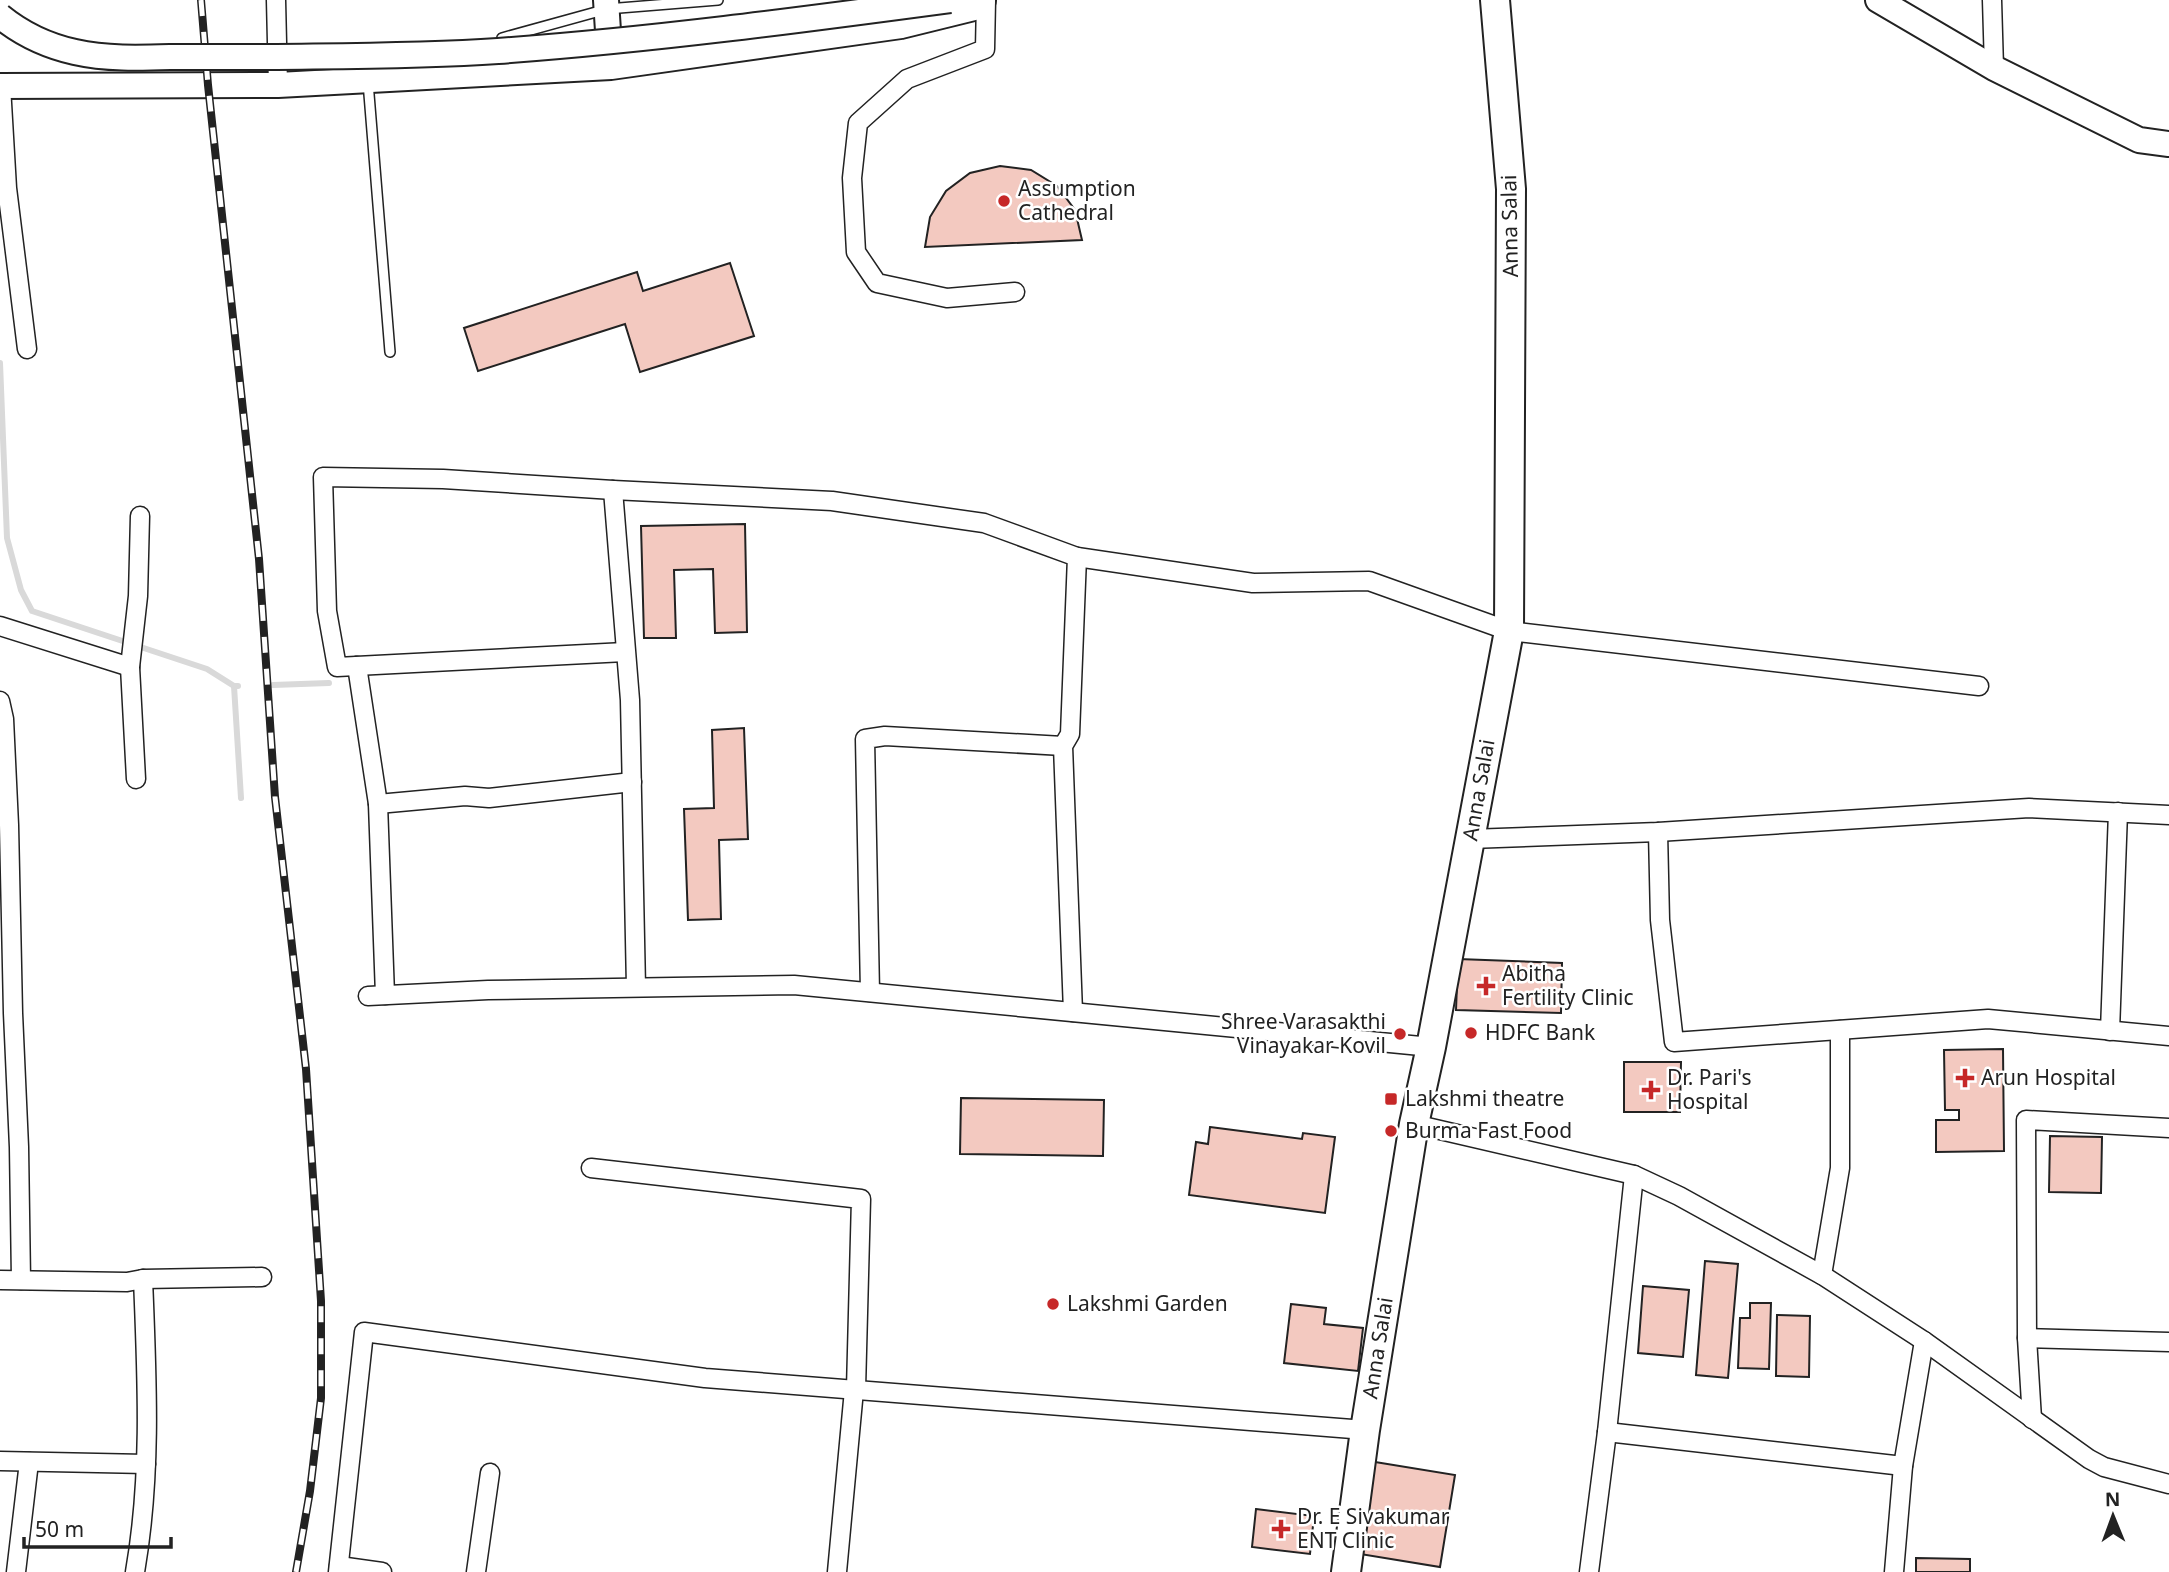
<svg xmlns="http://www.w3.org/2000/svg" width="2169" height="1572" viewBox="0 0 2169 1572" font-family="'Noto Sans',sans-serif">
<rect width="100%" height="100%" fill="#fff"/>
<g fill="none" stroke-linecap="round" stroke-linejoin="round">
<g stroke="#d9d9d9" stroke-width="6">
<polyline points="0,363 7,538 21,590 32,611 207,669 234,686 238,686"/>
<polyline points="273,685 329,683"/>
<polyline points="234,686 241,798"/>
</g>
</g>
<g fill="#f3c9c0" stroke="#222" stroke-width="2">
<polygon points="1000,166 1031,170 1057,186 1075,210 1082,240 925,247 930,217 946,191 970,173"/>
<polygon points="730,263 754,336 640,372 625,324 478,371 464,328 637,272 643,291"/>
<polygon points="745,524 747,632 715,633 713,569 674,570 676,638 644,638 641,526"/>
<polygon points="744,728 748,839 719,840 721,919 688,920 684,809 714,808 712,730"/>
<polygon points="1458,959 1562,963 1561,1013 1456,1010"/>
<polygon points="2003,1049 2004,1151 1936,1152 1936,1120 1959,1120 1959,1110 1945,1110 1944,1050"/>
<polygon points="1624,1062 1681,1062 1680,1112 1624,1112"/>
<polygon points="961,1098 1104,1100 1103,1156 960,1154"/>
<polygon points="1210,1127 1302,1139 1303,1133 1335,1137 1325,1213 1189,1195 1196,1142 1208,1144"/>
<polygon points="2050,1136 2102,1137 2101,1193 2049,1192"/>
<polygon points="1705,1261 1738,1264 1728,1378 1696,1375"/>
<polygon points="1643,1286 1689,1290 1683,1357 1638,1353"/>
<polygon points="1750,1303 1771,1303 1769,1369 1738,1368 1740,1318 1750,1318"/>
<polygon points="1291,1304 1326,1308 1324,1324 1363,1328 1358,1371 1284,1363"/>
<polygon points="1777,1315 1810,1316 1809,1377 1776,1376"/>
<polygon points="1369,1461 1455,1475 1440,1567 1354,1553"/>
<polygon points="1256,1509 1314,1516 1310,1554 1252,1547"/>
<polygon points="1916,1558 1970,1559 1970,1572 1916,1572"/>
</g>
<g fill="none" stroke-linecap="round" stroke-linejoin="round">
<g stroke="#222" stroke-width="12">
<g id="lane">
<polyline points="502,38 607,9 718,0"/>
<polyline points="368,82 390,352"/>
</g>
</g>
<g stroke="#222" stroke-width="21">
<g id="street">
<polyline points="276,0 278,85"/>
<polyline points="986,0 985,49 907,79 858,123 852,178 856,252 877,283 947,298 1015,292"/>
<polyline points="1992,0 1994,68"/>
<polyline points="1,86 7,188 27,349"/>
<polyline points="613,490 630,700 636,987"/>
<polyline points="1077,557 1253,583 1369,581 1509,631 1979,686"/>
<polyline points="0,626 130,667"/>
<polyline points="625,652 337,667 327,611 323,477 443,479 613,490 832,501 984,523 1077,557 1070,734 1063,746 1073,1012"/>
<polyline points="357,666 378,804 385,995"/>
<polyline points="0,701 4,719 9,825 13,1013 19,1147 21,1280"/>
<polyline points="136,779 130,667 138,596 140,516"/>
<polyline points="378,804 465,796 489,798 632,782"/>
<polyline points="1658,832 1660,920 1674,1042 1988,1019 2169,1036"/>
<polyline points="1470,839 1658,832 2029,808 2169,815"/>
<polyline points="870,992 865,739 885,736 1063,746"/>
<polyline points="368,996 488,990 794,985 1431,1047"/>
<polyline points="2110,1031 2118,812"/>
<polyline points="1414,1124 1634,1175 1679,1196 1822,1275 1924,1341 2089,1459 2104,1467 2169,1484"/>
<polyline points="591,1168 861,1199 856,1389 854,1390 837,1572"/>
<polyline points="1822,1275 1840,1168 1840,1030"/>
<polyline points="143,1279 262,1277"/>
<path d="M 0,1280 L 127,1282 L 143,1279 C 147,1378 152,1474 135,1572"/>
<polyline points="2027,1338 2169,1342"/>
<polyline points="2032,1419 2027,1338 2026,1120 2169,1128"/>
<polyline points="1607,1432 1903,1466"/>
<polyline points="0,1461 146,1464"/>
<polyline points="339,1566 382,1572"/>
<polyline points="16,1572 29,1462"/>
<polyline points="338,1572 364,1332 705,1378 1365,1430"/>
<polyline points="476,1572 490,1473"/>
<polyline points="1589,1572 1607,1432 1634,1175"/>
<polyline points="1894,1572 1903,1466 1924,1341"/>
</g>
</g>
<g stroke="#222" stroke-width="28">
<g id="secondary">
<polyline points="606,0 610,62"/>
<polyline points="1878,0 1994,68 2139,140 2169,144"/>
<polyline points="0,86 278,85 611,67 901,26 974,8 983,0"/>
</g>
</g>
<g stroke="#222" stroke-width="32">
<polyline id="primary" points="1346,1572 1365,1430 1414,1124 1431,1047 1509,631 1511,189 1495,0"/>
</g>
<use href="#lane" stroke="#fff" stroke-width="9"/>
<use href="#street" stroke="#fff" stroke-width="18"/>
<use href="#secondary" stroke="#fff" stroke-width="24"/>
<use href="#primary" stroke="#fff" stroke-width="28"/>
<g stroke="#222" stroke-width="8">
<polyline id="rail" points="201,0 208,85 259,559 275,797 306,1069 321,1301 321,1398 310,1491 296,1572"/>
</g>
<use href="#rail" stroke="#fff" stroke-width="5" stroke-dasharray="16" stroke-linecap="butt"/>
<g stroke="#222" stroke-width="28" stroke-linecap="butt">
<path id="secondary-bridge" d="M 0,16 C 22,34 48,46 75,52 C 106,59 139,58 170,57 C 206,57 241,57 276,57 C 350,56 424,56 498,51 C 650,40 800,20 950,0"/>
</g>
<use href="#secondary-bridge" stroke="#fff" stroke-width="24"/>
</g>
<g fill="#c62828" stroke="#fff" stroke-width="2.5">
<circle cx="1004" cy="201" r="7"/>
<path d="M1482.5 975.5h7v7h7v7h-7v7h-7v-7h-7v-7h7z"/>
<circle cx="1471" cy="1033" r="7"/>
<circle cx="1400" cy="1034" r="7"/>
<path d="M1961.5 1067.5h7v7h7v7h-7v7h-7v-7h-7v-7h7z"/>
<path d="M1647.5 1079.5h7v7h7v7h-7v7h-7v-7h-7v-7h7z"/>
<rect x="1384" y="1092" width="14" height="14" rx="3.5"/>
<circle cx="1391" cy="1131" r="7"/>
<circle cx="1053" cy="1304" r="7"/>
<path d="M1277.5 1518.5h7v7h7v7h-7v7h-7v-7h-7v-7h7z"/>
</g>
<g text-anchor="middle" stroke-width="5" stroke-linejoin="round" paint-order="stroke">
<g font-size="21" fill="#222" stroke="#fff" text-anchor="start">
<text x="1018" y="196">Assumption<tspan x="1018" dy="24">Cathedral</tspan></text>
<text x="1502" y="981">Abitha<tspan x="1502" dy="24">Fertility Clinic</tspan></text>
<text x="1386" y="1029" text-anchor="end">Shree Varasakthi<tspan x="1386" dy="24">Vinayakar Kovil</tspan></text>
<text x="1485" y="1040">HDFC Bank</text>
<text x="1667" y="1085">Dr. Pari's<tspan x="1667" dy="24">Hospital</tspan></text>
<text x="1981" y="1085">Arun Hospital</text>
<text x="1405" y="1106">Lakshmi theatre</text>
<text x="1405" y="1138">Burma Fast Food</text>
<text x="1067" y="1311">Lakshmi Garden</text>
<text x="1297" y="1524">Dr. E Sivakumar<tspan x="1297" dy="24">ENT Clinic</tspan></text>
</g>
<g font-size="21" fill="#222" stroke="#fff">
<text transform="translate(1510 226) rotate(-91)" y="7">Anna Salai</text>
<text transform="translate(1479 790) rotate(-80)" y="7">Anna Salai</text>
<text transform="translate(1378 1348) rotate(-81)" y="7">Anna Salai</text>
</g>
</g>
<g transform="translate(2113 1516) rotate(359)" stroke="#ffffff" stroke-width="5" paint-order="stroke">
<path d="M0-5L12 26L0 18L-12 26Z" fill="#222222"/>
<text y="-10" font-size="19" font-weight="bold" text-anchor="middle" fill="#222222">N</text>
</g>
<path d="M24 1537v10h147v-10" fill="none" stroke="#222222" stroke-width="3.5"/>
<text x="35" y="1537" font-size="21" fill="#222222" stroke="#ffffff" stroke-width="5" paint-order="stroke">50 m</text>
</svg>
